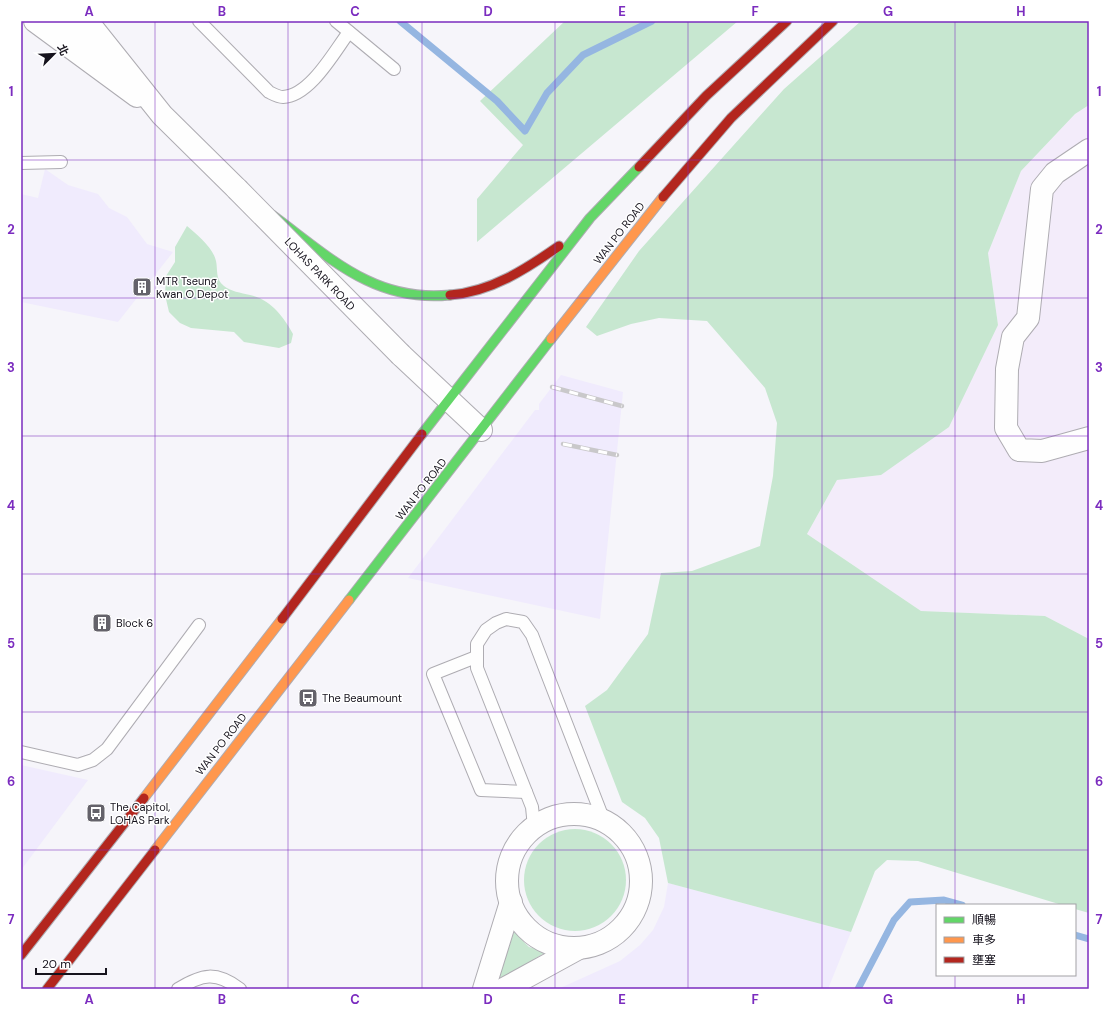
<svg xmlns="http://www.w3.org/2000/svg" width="1110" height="1010" viewBox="0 0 1110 1010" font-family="'DM Sans','Noto Sans TC',sans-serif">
<rect width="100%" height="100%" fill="#f6f5fa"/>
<polygon fill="#f3ecfa" points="1089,105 1089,639 1045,616 921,611 807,534 837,480 881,475 998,325 988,253 1021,171 1075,114"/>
<g fill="#f0ebfd">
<polygon points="45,169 68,185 98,194 109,208 127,217 147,244 173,252 118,322 21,302 21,194 38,198"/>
<polygon points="561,375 623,392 600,619 408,578 535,410 539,410 539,404"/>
<polygon points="21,765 88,780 21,870"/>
<polygon points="668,883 851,932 828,989 558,989 620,961 640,945 653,930 664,907"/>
</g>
<g fill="#c7e7d0">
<polygon points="565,21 738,21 477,242 477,199 523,145 480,101"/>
<polygon points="861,21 1089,21 1089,105 1075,114 1021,171 988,253 998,325 949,427 881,475 837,480 807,534 921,611 1045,616 1089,639 1089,913 1075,909 1075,905 1062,905 918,861 887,860 875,871 851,932 668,883 659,838 645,818 622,802 585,706 607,690 648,634 661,573 692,571 760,546 773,476 777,423 765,388 707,321 659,318 631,324 597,336 586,327 639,251 784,89"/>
<path d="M 187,226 C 197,235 213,247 216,261 C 218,270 215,279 224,286 C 230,291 241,293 250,295 C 270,299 284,317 293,334 L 291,343 L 279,348 L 244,342 L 234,332 L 191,328 L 180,323 L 169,312 L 165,295 L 166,276 L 175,262 L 175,247 Z"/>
<circle cx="575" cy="880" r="51"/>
<polygon points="514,932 529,947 546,952 498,981"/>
</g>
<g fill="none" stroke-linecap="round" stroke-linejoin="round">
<g stroke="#95b6e1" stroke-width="7">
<polyline points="400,21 497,101 525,131 547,93 583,55 652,21"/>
<polyline points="1075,935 1089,939"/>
<polyline points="858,989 894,920 910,902 944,900 962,905"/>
</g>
<g stroke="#aeacb2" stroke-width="14">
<g id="lane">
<path d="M 199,21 L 269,92 C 273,94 278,97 283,97 C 310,96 334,52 349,32"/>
<polyline points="336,21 394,69"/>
<polyline points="21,163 61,162"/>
<polyline points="476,657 433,674 481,790 526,792"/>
<polyline points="21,752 78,765 93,760 107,749 199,625"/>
<polyline points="534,827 532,807 477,668 477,644 486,630 496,623 506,619 523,622 532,635 604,821"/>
<path d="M 178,989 C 202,974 216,971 240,989"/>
</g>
</g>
<g stroke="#aeacb2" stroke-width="24">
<g id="street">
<polyline points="35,21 137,96"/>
<polyline points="64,21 96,52"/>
<polyline points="87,21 162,115 237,189"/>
<polyline points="1089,150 1055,173 1042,189 1028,318 1013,337 1007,369 1006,428 1019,450 1042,451 1089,438"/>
<polyline points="401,355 481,430"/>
<circle cx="574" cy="881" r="67"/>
<polyline points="484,989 511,902"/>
<polyline points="504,989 577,949"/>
</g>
</g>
<g stroke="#aeacb2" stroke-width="11">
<g id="fast">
<path d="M 272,215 C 328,256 374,303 450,295"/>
<polyline points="422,434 590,218 639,167"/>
<polyline points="349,600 551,339"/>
</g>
</g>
<g stroke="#aeacb2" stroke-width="11">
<g id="slow">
<polyline points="551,339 663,197"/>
<polyline points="144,798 282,619"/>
<polyline points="155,850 349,600"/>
</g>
</g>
<g stroke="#aeacb2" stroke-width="11">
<g id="jam">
<polyline points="639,167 706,96 787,21"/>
<polyline points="663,197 731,118 833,21"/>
<path d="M 450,295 C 491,292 526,269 559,246"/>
<polyline points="282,619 422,434"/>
<polyline points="21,955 144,798"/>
<polyline points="47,989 155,850"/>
</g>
</g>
<use href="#lane" stroke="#fefefe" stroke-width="12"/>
<use href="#street" stroke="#fefefe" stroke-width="22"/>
<use href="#fast" stroke="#63d668" stroke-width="9"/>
<use href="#slow" stroke="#ff974d" stroke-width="9"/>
<use href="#jam" stroke="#b3261e" stroke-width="9"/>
<g stroke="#c9c8ca" stroke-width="4.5">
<g id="rail">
<polyline points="552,387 622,406"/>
<polyline points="563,444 617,455"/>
</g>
</g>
<use href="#rail" stroke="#fff" stroke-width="3" stroke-dasharray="9" stroke-linecap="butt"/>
<g stroke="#aeacb2" stroke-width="24" stroke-linecap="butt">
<polyline id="street-bridge" points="237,189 401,355"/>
</g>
<use href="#street-bridge" stroke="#fefefe" stroke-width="22"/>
</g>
<path fill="none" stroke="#7b2cbf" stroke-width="1" stroke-opacity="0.55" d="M 155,21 L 155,989M 288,21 L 288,989M 422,21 L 422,989M 555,21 L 555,989M 688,21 L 688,989M 822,21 L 822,989M 955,21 L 955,905M 21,160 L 1089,160M 21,298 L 1089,298M 21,436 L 1089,436M 21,574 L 1089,574M 21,712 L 1089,712M 21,850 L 1089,850M 955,975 L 955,989"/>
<defs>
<g id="building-square" transform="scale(1)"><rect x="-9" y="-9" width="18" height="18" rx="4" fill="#64626a" stroke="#fff"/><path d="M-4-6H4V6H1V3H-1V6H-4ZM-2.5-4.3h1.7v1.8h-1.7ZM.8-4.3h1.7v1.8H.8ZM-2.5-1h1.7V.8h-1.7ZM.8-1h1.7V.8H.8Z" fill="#fff"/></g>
<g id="bus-square" transform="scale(1)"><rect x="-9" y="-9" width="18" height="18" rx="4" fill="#64626a" stroke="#fff"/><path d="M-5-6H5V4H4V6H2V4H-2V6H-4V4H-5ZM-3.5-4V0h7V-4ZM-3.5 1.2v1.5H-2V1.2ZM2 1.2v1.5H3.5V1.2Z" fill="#fff"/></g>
</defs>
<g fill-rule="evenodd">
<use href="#building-square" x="142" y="287"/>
<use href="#building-square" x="102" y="623"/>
<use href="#bus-square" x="308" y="698"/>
<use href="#bus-square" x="96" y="813"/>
</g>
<g text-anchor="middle" stroke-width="3" stroke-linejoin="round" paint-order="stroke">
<g font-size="11" fill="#16131d" stroke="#fff">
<text transform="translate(619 233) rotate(-52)" y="4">WAN PO ROAD</text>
<text transform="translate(320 274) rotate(46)" y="4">LOHAS PARK ROAD</text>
<text transform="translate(421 489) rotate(-52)" y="4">WAN PO ROAD</text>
<text transform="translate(221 744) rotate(-52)" y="4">WAN PO ROAD</text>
</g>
<g font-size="11" fill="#16131d" stroke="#fff" text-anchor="start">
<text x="156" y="285">MTR Tseung<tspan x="156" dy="13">Kwan O Depot</tspan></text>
<text x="116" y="627">Block 6</text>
<text x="322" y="702">The Beaumount</text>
<text x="110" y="811">The Capitol,<tspan x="110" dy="13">LOHAS Park</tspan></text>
</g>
</g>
<rect width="1110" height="1010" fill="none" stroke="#ffffff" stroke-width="44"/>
<rect x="936" y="904" width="140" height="72" fill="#ffffff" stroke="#a2a1a5"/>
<rect x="944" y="917" width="20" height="6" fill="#63d668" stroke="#a2a1a5"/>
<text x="972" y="924" font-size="12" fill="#16131d">順暢</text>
<rect x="944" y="937" width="20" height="6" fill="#ff974d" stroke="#a2a1a5"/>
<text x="972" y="944" font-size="12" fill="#16131d">車多</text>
<rect x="944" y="957" width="20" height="6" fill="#b3261e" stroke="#a2a1a5"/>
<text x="972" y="964" font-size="12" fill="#16131d">壅塞</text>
<g transform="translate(54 54) rotate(66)" stroke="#ffffff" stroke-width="3" paint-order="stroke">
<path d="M0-3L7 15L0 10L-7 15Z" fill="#16131d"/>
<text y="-6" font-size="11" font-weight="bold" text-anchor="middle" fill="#16131d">北</text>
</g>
<path d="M36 968v6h70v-6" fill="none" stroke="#16131d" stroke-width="2"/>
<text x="42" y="968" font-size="12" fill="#16131d" stroke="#ffffff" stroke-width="3" paint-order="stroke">20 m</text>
<rect x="22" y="22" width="1066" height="966" fill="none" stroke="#7b2cbf" stroke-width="1.5"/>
<g font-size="13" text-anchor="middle" font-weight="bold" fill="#7b2cbf">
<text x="89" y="16">A</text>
<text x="222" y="16">B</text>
<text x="355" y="16">C</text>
<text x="488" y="16">D</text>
<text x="622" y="16">E</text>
<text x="755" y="16">F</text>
<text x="888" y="16">G</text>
<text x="1021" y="16">H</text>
<text x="11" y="96">1</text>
<text x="1099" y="96">1</text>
<text x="11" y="234">2</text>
<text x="1099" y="234">2</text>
<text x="11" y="372">3</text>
<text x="1099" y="372">3</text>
<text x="11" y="510">4</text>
<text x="1099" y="510">4</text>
<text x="11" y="648">5</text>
<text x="1099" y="648">5</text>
<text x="11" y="786">6</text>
<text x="1099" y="786">6</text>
<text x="11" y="924">7</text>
<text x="1099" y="924">7</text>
<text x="89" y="1004">A</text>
<text x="222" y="1004">B</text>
<text x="355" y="1004">C</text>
<text x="488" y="1004">D</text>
<text x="622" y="1004">E</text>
<text x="755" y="1004">F</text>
<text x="888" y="1004">G</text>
<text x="1021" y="1004">H</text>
</g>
</svg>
